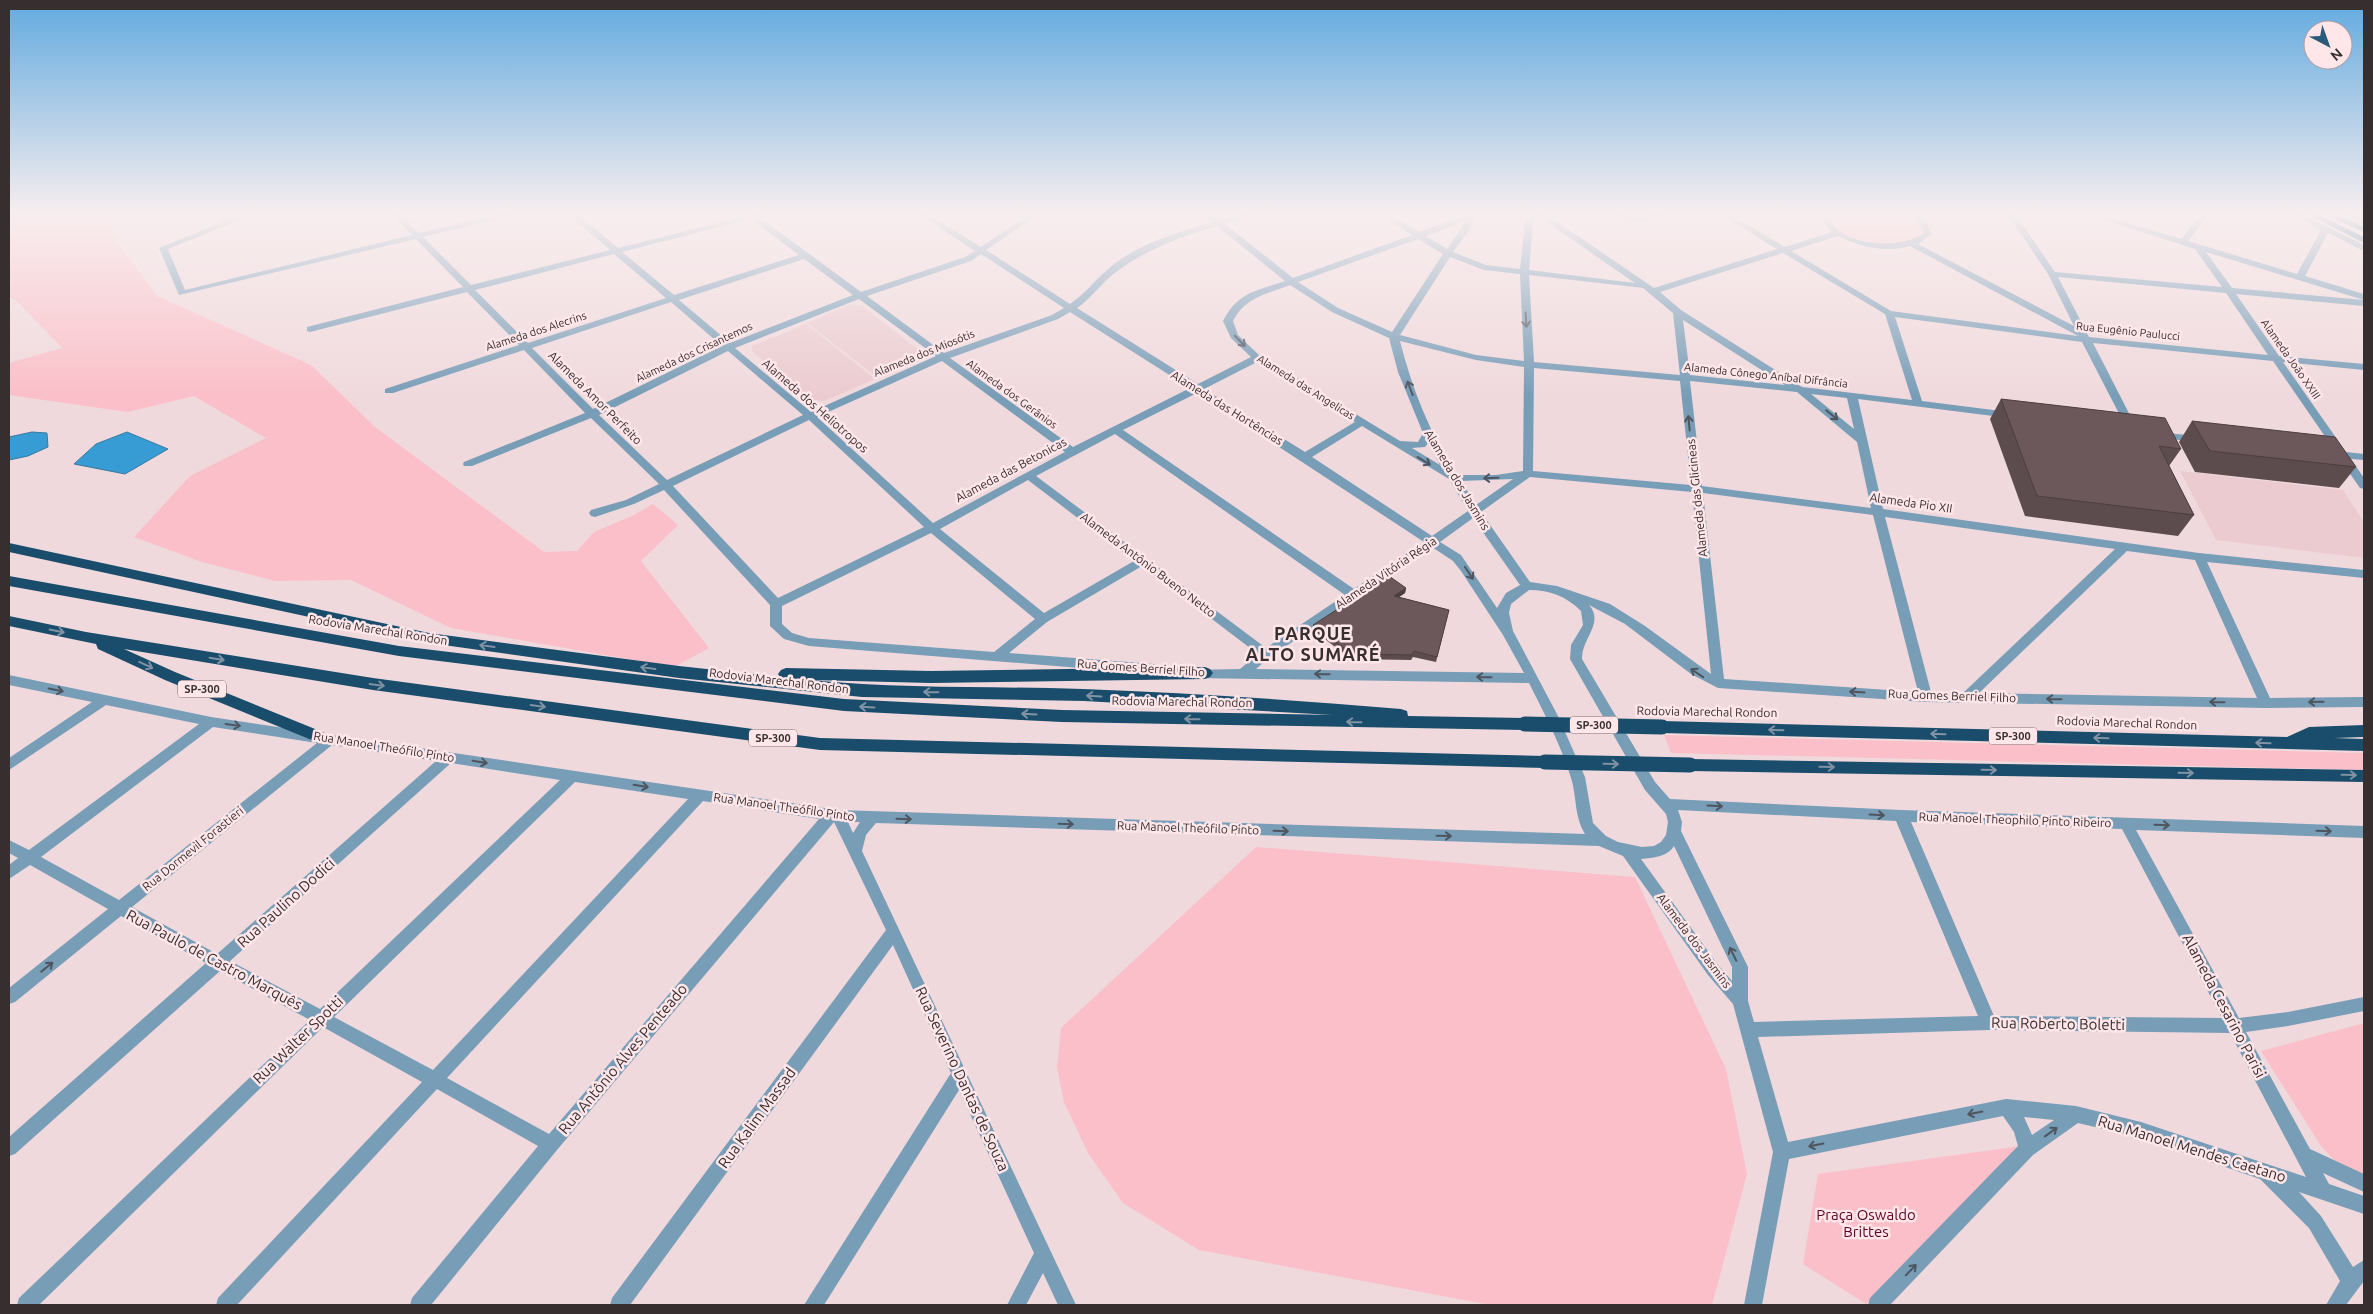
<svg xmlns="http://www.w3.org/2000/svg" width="2373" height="1314" viewBox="0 0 2373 1314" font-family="Ubuntu,sans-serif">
<rect width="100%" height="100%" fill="#f0d9dc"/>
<g fill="#ebcbcf">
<polygon points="850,305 862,306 921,352 916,360 877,377 807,323"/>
<polygon points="806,324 875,379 824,401 807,399 752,351 752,346"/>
<polygon points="2180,471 2343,490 2364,522 2364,558 2216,540"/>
</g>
<g fill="#fabfc8">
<polygon points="9,212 110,212 116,240 157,296 311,365 375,427 544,552 577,551 594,532 632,516 653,504 678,525 641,561 709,648 674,667 451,628 351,580 275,581 202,562 134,537 190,476 266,438 194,396 128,412 9,395 9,363 62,348 17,301 9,297"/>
<polygon points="1828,212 1907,212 1923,223 1927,232 1912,244 1870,244 1840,233 1830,224 1826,214"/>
<polygon points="1664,735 2364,753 2364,770 1671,753"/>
<polygon points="1256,847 1635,877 1726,1069 1747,1174 1712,1305 1490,1305 1199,1250 1123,1203 1088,1153 1064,1102 1057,1067 1061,1028"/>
<polygon points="2364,1023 2364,1181 2344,1171 2321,1146 2261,1051"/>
<polygon points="2021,1146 1866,1304 1803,1264 1818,1174"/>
</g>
<g fill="#379bd4" stroke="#377aa3">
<polygon points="32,432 47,433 48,447 28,456 9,460 9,437"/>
<polygon points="127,432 168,449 125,474 74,464 96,444"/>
</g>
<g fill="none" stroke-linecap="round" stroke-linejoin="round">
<g fill="#789db7" fill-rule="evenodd">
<path d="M 216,212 L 224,212 L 230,219 L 250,212 L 260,212 L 168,249 L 185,290 L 412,235 L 390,212 L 398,212 L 419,233 L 508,212 L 520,212 L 519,214 L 423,237 L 471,285 L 610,250 L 566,212 L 575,212 L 618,248 L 746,216 L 745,212 L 754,214 L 774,212 L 773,214 L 759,217 L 861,292 L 965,257 L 975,251 L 916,212 L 925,212 L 981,247 L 1033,212 L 1042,212 L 986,250 L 1070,304 C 1085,294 1094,281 1107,270 C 1136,244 1176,233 1212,222 L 1200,212 L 1209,212 L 1220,220 L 1249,212 L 1260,212 L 1259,214 L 1225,224 L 1293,278 L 1412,235 L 1376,212 L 1385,212 L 1419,232 L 1469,214 L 1471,212 L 1477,212 L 1470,229 L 1453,252 L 1486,265 L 1520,269 L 1526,212 L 1543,212 L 1654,288 L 1777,249 L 1717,212 L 1726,212 L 1785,247 L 1832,232 L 1824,223 L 1821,212 L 1829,212 C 1830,215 1831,220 1832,223 C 1848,247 1903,249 1924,233 L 1919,223 L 1905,212 L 1914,212 L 1927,222 L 1932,234 L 1918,244 L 2074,326 L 2048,274 L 2006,212 L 2014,212 L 2055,272 L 2222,287 L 2195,249 L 2080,212 L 2091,212 L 2181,239 L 2203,212 L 2211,212 L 2188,241 L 2297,274 L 2321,230 L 2288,212 L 2298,212 L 2364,245 L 2364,251 L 2328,233 L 2305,276 L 2364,294 L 2364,300 L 2206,252 L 2232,288 L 2364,300 L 2364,306 L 2236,294 L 2279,356 L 2364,364 L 2364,370 L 2283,362 L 2346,452 L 2364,454 L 2364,460 L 2351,459 L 2364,478 L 2364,489 L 2360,488 L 2339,458 L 2327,456 L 2327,452 L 2335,451 L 2273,361 L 2093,343 L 2136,427 L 2131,430 L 2126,427 L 2082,342 L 1895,317 L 1922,401 L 2009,412 L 2014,415 L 2009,418 L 1858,399 L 1883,509 L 2199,553 L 2364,570 L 2364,578 L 2207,562 L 2270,698 L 2364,697 L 2364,707 L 2266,708 L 1926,702 L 1718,688 L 1691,674 L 1625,624 L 1589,605 C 1605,623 1581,639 1582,659 L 1655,782 L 1670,799 L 1901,810 L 2364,826 L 2364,838 L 2136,830 L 2239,1018 L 2288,1012 L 2364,997 L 2364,1011 L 2288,1026 L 2246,1032 L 2310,1149 L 2364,1174 L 2364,1192 L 2323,1173 L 2329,1184 L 2364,1196 L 2364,1214 L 2299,1192 L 2321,1216 L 2353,1267 L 2364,1260 L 2364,1281 L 2346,1305 L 2326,1305 L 2340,1281 L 2309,1228 L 2260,1179 L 2141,1138 L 2078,1123 L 2033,1155 L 1890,1305 L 1868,1305 L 1870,1298 L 2018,1146 L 2014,1132 L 2003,1116 L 1789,1159 L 1762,1305 L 1744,1305 L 1773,1152 L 1733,1004 L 1708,975 L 1623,856 L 1599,846 L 876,823 L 866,835 L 862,851 L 1076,1305 L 1058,1305 L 1043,1273 L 1026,1305 L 1007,1305 L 1034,1253 L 959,1090 L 824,1305 L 804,1305 L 951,1073 L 893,945 L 630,1305 L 610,1305 L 612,1298 L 886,930 L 834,822 L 557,1150 L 431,1305 L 410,1305 L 412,1298 L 538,1146 L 437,1089 L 237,1305 L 216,1305 L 218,1298 L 422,1082 L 323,1027 L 39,1305 L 17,1305 L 19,1298 L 310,1020 L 220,971 L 15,1154 L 9,1156 L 9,1137 L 206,963 L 121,916 L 15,1002 L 9,1004 L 9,988 L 108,909 L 30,865 L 9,879 L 9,865 L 18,858 L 9,853 L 9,840 L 29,850 L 199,724 L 106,705 L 9,770 L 9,758 L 92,702 L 9,685 L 9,675 L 211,717 L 838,810 L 1585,834 C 1574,816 1577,797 1571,778 C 1561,745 1544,713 1529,683 L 1196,678 L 1192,676 L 1190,673 L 1192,670 L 1240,669 L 1258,654 L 1142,566 L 1047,622 L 1009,653 L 1154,664 L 1160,669 L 1154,674 L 809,646 L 784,639 L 770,626 L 770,605 L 664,490 L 634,504 L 595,517 L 591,516 L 589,513 L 591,510 L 626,500 L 659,484 L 591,418 L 472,466 L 464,466 L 463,464 L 464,462 L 585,413 L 524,350 L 393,393 L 385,393 L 385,389 L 519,345 L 467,292 L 310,332 L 307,331 L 307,327 L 463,287 L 416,239 L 179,295 L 159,248 L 223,222 ZM 1534,212 L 1535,214 L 1635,283 L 1529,270 ZM 751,219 L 799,255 L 674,295 L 622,252 ZM 1466,221 L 1447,249 L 1426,236 ZM 1217,226 L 1285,281 C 1256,291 1238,292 1223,321 L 1231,338 L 1251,357 L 1198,384 L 1077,308 C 1092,298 1102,282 1116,272 C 1147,249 1181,237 1217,226 ZM 1838,236 C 1859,247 1887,253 1910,246 L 2078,336 L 1891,311 L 1791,251 ZM 1418,239 L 1443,254 L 1392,332 L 1338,308 L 1298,282 ZM 1783,253 L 1885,314 L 1912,400 L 1802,387 L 1681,310 L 1660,292 ZM 614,254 L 666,298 L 528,343 L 475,290 ZM 981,254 L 1064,308 L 1052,315 L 944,353 L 867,296 L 971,261 ZM 1450,257 L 1484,270 L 1520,274 L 1524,361 L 1476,355 L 1400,335 ZM 804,259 L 853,295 L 730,343 L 679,300 ZM 1529,275 L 1643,288 L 1673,313 L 1680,375 L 1534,362 ZM 2058,277 L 2226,293 L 2268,355 L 2089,337 ZM 1290,285 L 1332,312 L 1389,338 L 1398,372 L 1423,433 L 1418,442 L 1400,441 L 1260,356 L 1238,335 L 1233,321 C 1245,297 1267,294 1290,285 ZM 859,299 L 936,356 L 811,412 L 735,348 ZM 671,302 L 722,346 L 593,409 L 532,348 ZM 1070,312 L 1190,388 L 1073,447 L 950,358 L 1058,319 ZM 1683,320 L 1785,385 L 1690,375 ZM 1400,341 L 1476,360 L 1524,367 L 1523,471 L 1496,475 L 1456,475 C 1430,433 1412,389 1400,341 ZM 728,351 L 803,415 L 667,480 L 599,415 ZM 942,361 L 1065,452 L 933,523 L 817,417 ZM 1257,362 L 1355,422 L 1305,452 L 1204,389 ZM 1534,368 L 1680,381 L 1691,485 L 1533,471 ZM 1690,381 L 1797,392 L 1857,442 L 1871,508 L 1702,486 ZM 1197,393 L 1424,542 L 1354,589 L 1123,430 ZM 1811,394 L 1847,398 L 1854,429 ZM 809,420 L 924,527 L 778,598 L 673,486 ZM 1362,426 L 1449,479 L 1468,511 L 1432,536 L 1312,457 ZM 1115,434 L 1345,595 L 1266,648 L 1036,476 ZM 1428,443 L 1440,465 L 1412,448 L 1425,447 ZM 1530,477 L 1692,492 L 1711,674 L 1645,626 L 1610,604 L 1557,586 L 1530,582 L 1481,512 ZM 1513,479 L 1476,505 L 1461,481 ZM 1028,480 L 1134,561 L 1044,613 L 940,529 ZM 1703,493 L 1873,515 L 1918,692 L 1724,679 ZM 1885,517 L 2115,549 L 1963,693 L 1931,692 ZM 1473,518 L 1520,585 L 1506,593 L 1497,608 L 1461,555 L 1440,542 ZM 931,533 L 1035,619 L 994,652 L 809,638 L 792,633 L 782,624 L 782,606 ZM 1432,547 L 1453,561 L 1461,571 L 1503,635 L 1524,673 L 1256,669 L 1270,657 ZM 2127,551 L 2195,560 L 2257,698 L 1979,693 ZM 1529,590 C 1550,590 1566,596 1581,611 L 1583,625 L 1571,645 L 1570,659 L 1645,790 L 1666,814 L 1668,822 L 1666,835 L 1661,842 L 1654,846 L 1642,847 L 1618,842 L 1606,836 L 1593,823 L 1585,777 L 1558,716 L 1513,631 L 1509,613 L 1511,604 ZM 213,727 L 317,743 L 119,900 L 41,857 ZM 332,745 L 436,761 L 217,954 L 132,907 ZM 451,763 L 560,780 L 320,1009 L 230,961 ZM 575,782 L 688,799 L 433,1070 L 334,1017 ZM 703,801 L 819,819 L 549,1134 L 447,1078 ZM 1678,810 L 1896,821 L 1978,1016 L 1754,1022 L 1748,1001 L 1748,967 L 1681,831 L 1682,822 ZM 848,822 L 860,822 L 853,833 ZM 1911,822 L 2122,829 L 2222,1018 L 1994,1016 ZM 1674,846 L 1732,967 L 1732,981 L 1718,965 L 1641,859 C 1653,858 1667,857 1674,846 ZM 1989,1030 L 2230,1033 L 2306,1177 L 2141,1122 L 2076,1106 L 2006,1099 L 1788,1142 L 1758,1037 ZM 2024,1117 L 2054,1120 L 2032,1135 Z"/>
<path d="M 1607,212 C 1615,211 1622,215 1630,216 C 1644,217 1657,210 1670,212 C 1655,223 1622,225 1607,212 Z"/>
<polygon points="2338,212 2348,212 2364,220 2364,225"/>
<polygon points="2157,432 2197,436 2202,439 2197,442 2153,437 2152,435"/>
</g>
<g fill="#036391" fill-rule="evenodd">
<polygon points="2303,212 2313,212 2364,237 2364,243"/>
<polygon points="2332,214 2338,214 2364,227 2364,232 2332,218"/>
</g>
<g fill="#194d6b" fill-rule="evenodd">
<path d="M 9,543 L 429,633 L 679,666 L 780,677 L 778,674 L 781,670 L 786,668 L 931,671 L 1205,667 L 1210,669 L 1213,673 L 1210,677 L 1205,679 L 931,683 L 811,680 C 901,689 992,686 1083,689 C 1189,693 1295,700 1401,709 L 1407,711 L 1408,716 L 1525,718 L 1531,720 L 1533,724 L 1531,728 L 1525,730 L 1062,722 L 844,711 L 399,656 L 9,586 L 9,576 L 399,646 L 844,699 L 1062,710 L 1333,715 L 1084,701 L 862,697 L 679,678 L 429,643 L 9,552 Z"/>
<polygon points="9,616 86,632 373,678 820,738 1545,756 1551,758 1553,762 1551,766 1545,768 820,750 373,690 124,649 175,672 325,733 327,737 325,741 319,743 165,680 98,649 96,644 9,626"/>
<polygon points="1662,721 2287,737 2309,727 2364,725 2364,737 2334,738 2364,739 2364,751 1662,733 1656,731 1654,727 1656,723"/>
<polygon points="1690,759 2364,770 2364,782 1690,771 1684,769 1682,765 1684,761"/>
</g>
<g stroke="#194d6b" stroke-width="15">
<polyline points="1525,724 1662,727"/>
<polyline points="1545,762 1690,765"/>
</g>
</g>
<g fill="#5d4c4e">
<polygon points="2001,399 2181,449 2169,466 2194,515 2178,536 2025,516 1990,419"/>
<polygon points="2192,421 2356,467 2339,488 2195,472 2179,442"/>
<polygon points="1406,588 1405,593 1399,597 1449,610 1436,662 1413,657 1411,660 1351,659 1313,630 1313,625"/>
</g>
<polygon fill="#4c3e40" points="1406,588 1405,593 1393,601 1394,596"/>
<g fill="#6c585b" stroke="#4c3e40">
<polygon points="2001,399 2165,418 2181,449 2159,446 2194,515 2037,496"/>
<polygon points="2192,421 2335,437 2356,467 2210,451"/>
<polygon points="1389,576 1406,588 1394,596 1449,610 1437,657 1414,651 1412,655 1352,654 1313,625"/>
</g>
<defs><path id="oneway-shaft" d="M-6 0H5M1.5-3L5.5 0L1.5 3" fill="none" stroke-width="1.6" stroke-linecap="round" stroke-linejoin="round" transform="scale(1.25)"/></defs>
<g stroke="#4e555f">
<use href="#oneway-shaft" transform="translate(1526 320) rotate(87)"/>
<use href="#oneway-shaft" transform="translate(1240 341) rotate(46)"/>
<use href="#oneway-shaft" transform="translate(1410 388) rotate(-111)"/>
<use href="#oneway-shaft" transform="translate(1832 415) rotate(39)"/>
<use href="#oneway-shaft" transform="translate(1689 423) rotate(-95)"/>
<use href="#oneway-shaft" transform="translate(1424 461) rotate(31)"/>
<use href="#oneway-shaft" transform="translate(1491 478) rotate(178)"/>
<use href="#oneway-shaft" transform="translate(1469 573) rotate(56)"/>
<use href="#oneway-shaft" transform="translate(1697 673) rotate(-146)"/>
<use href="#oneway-shaft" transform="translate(1322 674) rotate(-179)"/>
<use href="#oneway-shaft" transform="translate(1484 677) rotate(-179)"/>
<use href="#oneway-shaft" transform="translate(56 690) rotate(12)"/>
<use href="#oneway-shaft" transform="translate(1857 692) rotate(-176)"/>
<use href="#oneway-shaft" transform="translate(2054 699) rotate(-179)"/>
<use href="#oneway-shaft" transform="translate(2217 702) rotate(-179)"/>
<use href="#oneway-shaft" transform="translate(2316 702) rotate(179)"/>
<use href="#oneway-shaft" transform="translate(233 725) rotate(8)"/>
<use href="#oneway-shaft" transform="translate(480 762) rotate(9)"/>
<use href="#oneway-shaft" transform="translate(641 786) rotate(9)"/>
<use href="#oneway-shaft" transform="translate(1715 806) rotate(3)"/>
<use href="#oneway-shaft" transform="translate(1877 815) rotate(3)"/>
<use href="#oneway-shaft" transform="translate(904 819) rotate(2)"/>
<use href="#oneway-shaft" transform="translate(1066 824) rotate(2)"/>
<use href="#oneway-shaft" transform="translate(2162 825) rotate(2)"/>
<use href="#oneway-shaft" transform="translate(1281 831) rotate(2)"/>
<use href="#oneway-shaft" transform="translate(2324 831) rotate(2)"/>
<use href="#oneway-shaft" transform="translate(1444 836) rotate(1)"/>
<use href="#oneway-shaft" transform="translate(1733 954) rotate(-116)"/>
<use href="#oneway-shaft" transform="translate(47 967) rotate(-39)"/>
<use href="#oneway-shaft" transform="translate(1975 1113) rotate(169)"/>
<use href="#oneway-shaft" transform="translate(2051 1132) rotate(-36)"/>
<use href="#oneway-shaft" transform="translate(1816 1145) rotate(169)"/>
<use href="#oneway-shaft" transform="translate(1911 1270) rotate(-46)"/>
</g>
<g stroke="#8092a4">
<use href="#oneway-shaft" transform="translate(57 631) rotate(11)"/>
<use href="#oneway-shaft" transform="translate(487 646) rotate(-172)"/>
<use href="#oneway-shaft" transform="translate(217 659) rotate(9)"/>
<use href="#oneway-shaft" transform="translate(146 665) rotate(25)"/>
<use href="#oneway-shaft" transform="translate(648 668) rotate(-172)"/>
<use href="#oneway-shaft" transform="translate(377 685) rotate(8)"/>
<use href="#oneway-shaft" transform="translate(931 692) rotate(-179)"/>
<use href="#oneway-shaft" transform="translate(1094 696) rotate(-177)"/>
<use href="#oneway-shaft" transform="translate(538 706) rotate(8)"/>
<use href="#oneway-shaft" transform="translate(867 707) rotate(-177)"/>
<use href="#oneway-shaft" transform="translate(1029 714) rotate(-177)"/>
<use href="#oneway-shaft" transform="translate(1192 719) rotate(-179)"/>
<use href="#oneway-shaft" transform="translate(1354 722) rotate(-179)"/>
<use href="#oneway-shaft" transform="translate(1776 730) rotate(-178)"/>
<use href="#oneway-shaft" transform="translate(1938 734) rotate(-178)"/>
<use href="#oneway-shaft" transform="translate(2101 738) rotate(-178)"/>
<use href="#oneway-shaft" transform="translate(2263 743) rotate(-178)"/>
<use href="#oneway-shaft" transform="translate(1611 764) rotate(1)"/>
<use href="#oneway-shaft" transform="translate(1827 767) rotate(1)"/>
<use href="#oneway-shaft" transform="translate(1989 770) rotate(1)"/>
<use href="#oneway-shaft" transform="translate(2186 773) rotate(1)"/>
<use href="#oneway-shaft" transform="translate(2349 775) rotate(1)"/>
</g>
<linearGradient id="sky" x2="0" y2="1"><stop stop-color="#61aae0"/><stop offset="0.54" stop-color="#f8eeef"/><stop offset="1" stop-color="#f8eeef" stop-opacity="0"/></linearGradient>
<rect width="2373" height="396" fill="url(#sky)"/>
<g text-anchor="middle" stroke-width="5" stroke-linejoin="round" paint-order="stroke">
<g font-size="11" fill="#372e30" stroke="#fee6e9">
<text transform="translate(536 331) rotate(-18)" y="4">Alameda dos Alecrins</text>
<text transform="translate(2128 331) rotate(6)" y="4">Rua Eugênio Paulucci</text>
<text transform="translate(694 352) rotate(-25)" y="4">Alameda dos Crisantemos</text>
<text transform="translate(924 353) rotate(-22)" y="4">Alameda dos Miosótis</text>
<text transform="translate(2291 359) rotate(55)" y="4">Alameda João XXIII</text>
<text transform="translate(1766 375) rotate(6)" y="4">Alameda Cônego Aníbal Difrância</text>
<text transform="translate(1306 387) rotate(32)" y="4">Alameda das Angelicas</text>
<text transform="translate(1012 394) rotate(36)" y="4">Alameda dos Gerânios</text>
</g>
<g fill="#fee6e9" stroke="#736568" stroke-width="1">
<rect x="178" y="680.5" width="48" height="17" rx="4"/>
<rect x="1570" y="716.5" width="48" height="17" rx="4"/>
<rect x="1989" y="727.5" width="48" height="17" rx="4"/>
<rect x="749" y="729.5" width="48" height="17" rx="4"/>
</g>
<g font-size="11" font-weight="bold" fill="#372e30">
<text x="202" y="693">SP-300</text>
<text x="1594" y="729">SP-300</text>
<text x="2013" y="740">SP-300</text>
<text x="773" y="742">SP-300</text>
</g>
<g font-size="12" fill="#372e30" stroke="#fee6e9">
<text transform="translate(595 398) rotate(45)" y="4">Alameda Amor Perfeito</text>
<text transform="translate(815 406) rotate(41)" y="4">Alameda dos Heliotropos</text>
<text transform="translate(1227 408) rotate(32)" y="4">Alameda das Hortências</text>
<text transform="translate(1011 470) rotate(-28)" y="4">Alameda das Betonicas</text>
<text transform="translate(1457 480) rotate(59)" y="4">Alameda dos Jasmins</text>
<text transform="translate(1697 498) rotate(-96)" y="4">Alameda das Glicineas</text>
<text transform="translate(1911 503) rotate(8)" y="4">Alameda Pio XII</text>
<text transform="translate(1148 565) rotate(37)" y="4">Alameda Antônio Bueno Netto</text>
<text transform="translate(1386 573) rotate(-34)" y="4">Alameda Vitória Régia</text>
<text transform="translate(378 630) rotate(9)" y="4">Rodovia Marechal Rondon</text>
<text transform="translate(1141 668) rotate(4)" y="4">Rua Gomes Berriel Filho</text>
<text transform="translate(779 681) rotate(7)" y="4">Rodovia Marechal Rondon</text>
<text transform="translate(1952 696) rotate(2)" y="4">Rua Gomes Berriel Filho</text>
<text transform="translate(1182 702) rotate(1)" y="4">Rodovia Marechal Rondon</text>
<text transform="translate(1707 712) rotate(1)" y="4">Rodovia Marechal Rondon</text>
<text transform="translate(2127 723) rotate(2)" y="4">Rodovia Marechal Rondon</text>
<text transform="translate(384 747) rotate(9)" y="4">Rua Manoel Theófilo Pinto</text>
<text transform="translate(784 807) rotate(8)" y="4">Rua Manoel Theófilo Pinto</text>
<text transform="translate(2015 820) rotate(2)" y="4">Rua Manoel Theophilo Pinto Ribeiro</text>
<text transform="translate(1188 828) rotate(2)" y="4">Rua Manoel Theófilo Pinto</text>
<text transform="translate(193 849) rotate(-39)" y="4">Rua Dormevil Forastieri</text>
<text transform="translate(1694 941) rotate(53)" y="4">Alameda dos Jasmins</text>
</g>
<g font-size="15" fill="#372e30" stroke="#fee6e9">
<text transform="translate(286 903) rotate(-42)" y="5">Rua Paulino Dodici</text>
<text transform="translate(214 960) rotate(28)" y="5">Rua Paulo de Castro Marquês</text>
<text transform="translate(2224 1006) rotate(62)" y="5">Alameda Cesarino Parisi</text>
<text transform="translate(2058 1024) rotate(1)" y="5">Rua Roberto Boletti</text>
<text transform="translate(298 1040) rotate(-44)" y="5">Rua Walter Spotti</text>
<text transform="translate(623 1059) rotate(-50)" y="5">Rua Antônio Alves Penteado</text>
<text transform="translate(962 1079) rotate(65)" y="5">Rua Severino Dantas de Souza</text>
<text transform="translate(757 1118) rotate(-54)" y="5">Rua Kalim Massad</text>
<text transform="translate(2192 1149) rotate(17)" y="5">Rua Manoel Mendes Caetano</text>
</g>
<g font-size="15" fill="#5f0124" stroke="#fee6e9">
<text x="1866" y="1220">Praça Oswaldo<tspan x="1866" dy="17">Brittes</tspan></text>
</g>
<g font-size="18" font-weight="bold" letter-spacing="1" fill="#372e30" stroke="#fee6e9">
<text x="1313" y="640">PARQUE<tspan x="1313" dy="21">ALTO SUMARÉ</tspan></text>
</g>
</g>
<rect width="2373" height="1314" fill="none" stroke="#372e30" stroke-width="20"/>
<g transform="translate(2328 45) rotate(139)"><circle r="24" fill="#fee6e9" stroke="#ae9c9f"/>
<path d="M0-4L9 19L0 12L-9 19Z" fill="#2b5b79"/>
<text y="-8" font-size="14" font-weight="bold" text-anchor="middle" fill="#372e30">N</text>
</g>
</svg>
